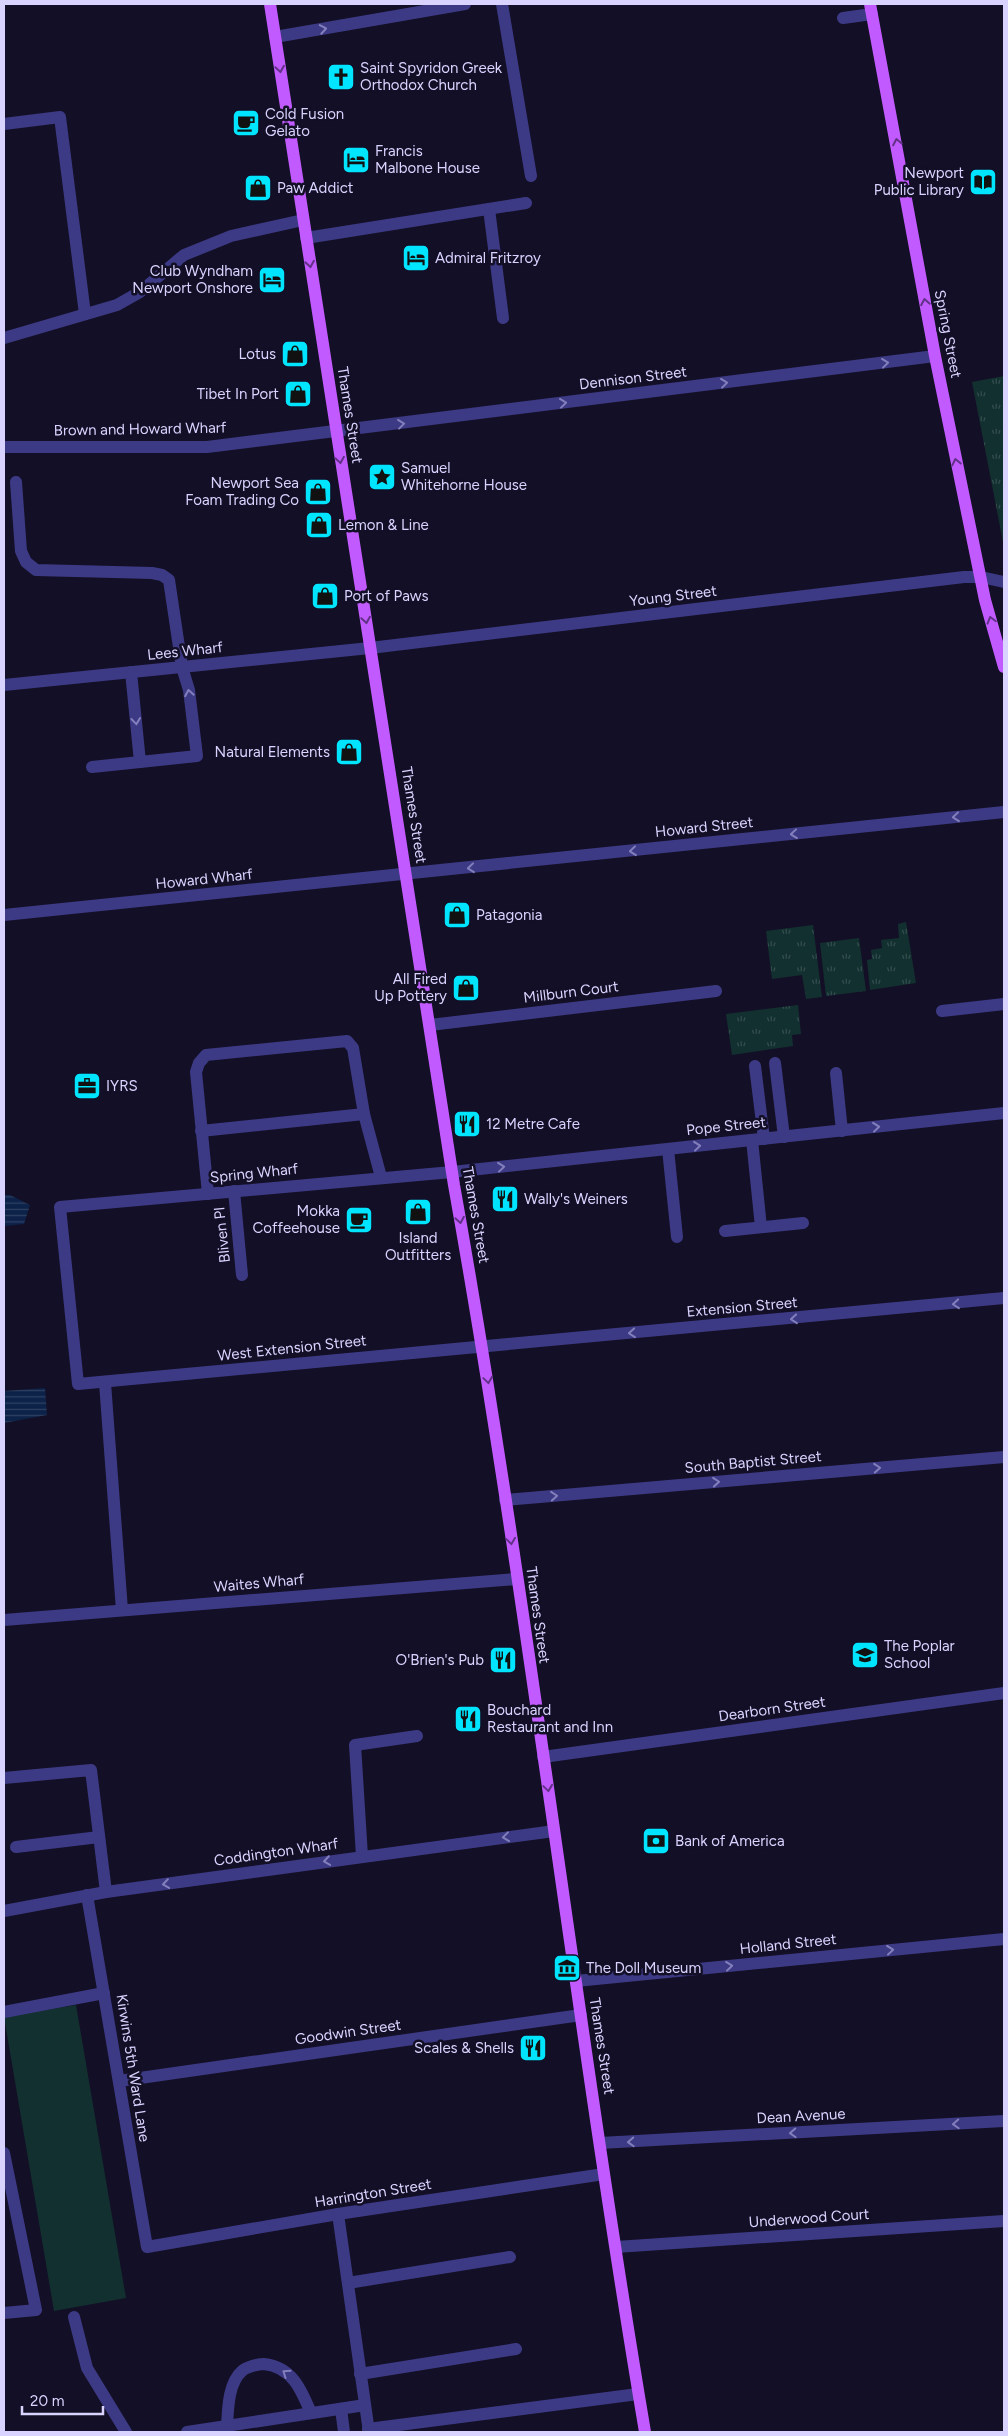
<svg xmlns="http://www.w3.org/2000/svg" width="1008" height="2436" viewBox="0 0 1008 2436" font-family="Figtree,sans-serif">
<defs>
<pattern id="grass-tufts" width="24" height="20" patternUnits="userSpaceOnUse" patternTransform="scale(1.25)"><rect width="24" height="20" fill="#12302f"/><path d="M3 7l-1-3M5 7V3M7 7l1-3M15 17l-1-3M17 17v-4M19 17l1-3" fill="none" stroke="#344d4e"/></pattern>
<pattern id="water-rules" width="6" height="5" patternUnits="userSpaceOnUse" patternTransform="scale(1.25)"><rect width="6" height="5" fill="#0c2248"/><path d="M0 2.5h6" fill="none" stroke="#2f4163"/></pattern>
</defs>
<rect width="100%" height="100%" fill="#130f26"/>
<g fill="url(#grass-tufts)">
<polygon points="1004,376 1004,547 972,382"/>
<polygon points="906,922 916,983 870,990 867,960 872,959 871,950 882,948 881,940 899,938 898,924"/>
<polygon points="813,925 822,997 806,999 802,975 772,979 766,931"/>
<polygon points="859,938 866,991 826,996 820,943"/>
<polygon points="798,1005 801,1034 792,1035 793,1046 732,1055 726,1014"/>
</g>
<polygon fill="#12302f" points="76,2005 126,2298 54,2311 4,2017"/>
<g fill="url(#water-rules)">
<polygon points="4,1195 10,1195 30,1205 24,1224 4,1226"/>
<polygon points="45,1388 47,1415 4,1423 4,1391"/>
</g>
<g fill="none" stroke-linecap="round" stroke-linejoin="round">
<g stroke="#3d3a85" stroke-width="12">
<polyline points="502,4 531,176"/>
<polyline points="843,18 872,14"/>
<polyline points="275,37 465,4"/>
<polyline points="4,124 60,117 85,314"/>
<polyline points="489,209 503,318"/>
<polyline points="306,238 526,203"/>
<polyline points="4,338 117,305 140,292 184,255 231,236 303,220"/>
<polyline points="4,447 207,447 935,356"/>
<polyline points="16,482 21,551 26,562 36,570 152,573 162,575 169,580 182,667 189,690 197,756 140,762 131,672"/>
<polyline points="4,685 370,648 964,577 981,577 1004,582"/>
<polyline points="92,767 140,762"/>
<polyline points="4,915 1004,812"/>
<polyline points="942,1011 1004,1004"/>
<polyline points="430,1025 716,991"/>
<polyline points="775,1063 784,1137"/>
<polyline points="755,1066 764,1139"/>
<polyline points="836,1073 842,1131"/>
<polyline points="1004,1113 452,1172 60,1207 78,1384 1004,1298"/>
<polyline points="201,1131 364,1114"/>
<polyline points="752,1140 761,1227"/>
<polyline points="668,1149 677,1237"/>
<polyline points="234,1191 242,1275"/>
<polyline points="208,1194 196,1072 199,1063 206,1055 347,1041 353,1048 364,1114 381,1177"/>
<polyline points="725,1231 803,1223"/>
<polyline points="105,1383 122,1610"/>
<polyline points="505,1500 1004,1457"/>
<polyline points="4,1620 516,1579"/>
<polyline points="543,1757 1004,1693"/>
<polyline points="4,1778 91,1770 106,1892"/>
<polyline points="16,1847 99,1837"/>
<polyline points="362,1856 355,1745 417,1736"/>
<polyline points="87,1895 147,2247 338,2214 604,2174"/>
<polyline points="4,1911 106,1892 554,1831"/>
<polyline points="576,1981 1004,1939"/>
<polyline points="4,2012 104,1993"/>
<polyline points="119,2081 581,2015"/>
<polyline points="600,2143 1004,2121"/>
<polyline points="4,2153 36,2310 4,2313"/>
<polyline points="338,2214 369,2432"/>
<polyline points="616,2247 1004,2221"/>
<polyline points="348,2283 510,2257"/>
<polyline points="74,2317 87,2368 126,2432"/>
<polyline points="360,2374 516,2349"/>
<polyline points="341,2409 344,2432"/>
<path d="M 227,2426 C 228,2410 228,2383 242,2371 C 246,2367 258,2364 264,2364 C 292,2367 301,2389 311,2413"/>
<polyline points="368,2429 638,2394"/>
<polyline points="187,2432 365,2405"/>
</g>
<g stroke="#c25bff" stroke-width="12">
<path d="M 270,4 L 454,1185 C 528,1599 575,2017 645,2432"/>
<polyline points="870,4 935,356 985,600 1004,667"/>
</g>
</g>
<defs><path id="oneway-chevron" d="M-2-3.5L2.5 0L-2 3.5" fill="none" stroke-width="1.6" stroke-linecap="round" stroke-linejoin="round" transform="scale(1.25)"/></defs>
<g stroke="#837fbc">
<use href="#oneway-chevron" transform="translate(323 29) rotate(-10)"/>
<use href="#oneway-chevron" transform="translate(885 363) rotate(-7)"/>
<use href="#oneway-chevron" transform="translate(724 383) rotate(-7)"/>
<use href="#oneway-chevron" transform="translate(563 403) rotate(-7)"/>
<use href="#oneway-chevron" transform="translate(401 424) rotate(-7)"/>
<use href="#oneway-chevron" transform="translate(189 693) rotate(-100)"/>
<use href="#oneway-chevron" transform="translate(136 721) rotate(84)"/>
<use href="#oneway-chevron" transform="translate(956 817) rotate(174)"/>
<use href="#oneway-chevron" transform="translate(794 834) rotate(174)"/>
<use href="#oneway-chevron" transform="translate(633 851) rotate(174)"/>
<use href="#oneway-chevron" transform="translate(471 868) rotate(174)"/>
<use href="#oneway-chevron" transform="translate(876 1127) rotate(-6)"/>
<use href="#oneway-chevron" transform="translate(697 1146) rotate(-6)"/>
<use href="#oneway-chevron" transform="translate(501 1167) rotate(-6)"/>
<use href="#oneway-chevron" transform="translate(956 1304) rotate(175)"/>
<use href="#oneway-chevron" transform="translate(794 1319) rotate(175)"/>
<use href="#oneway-chevron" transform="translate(632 1333) rotate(175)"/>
<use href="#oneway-chevron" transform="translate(877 1468) rotate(-5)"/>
<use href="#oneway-chevron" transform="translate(716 1482) rotate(-5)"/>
<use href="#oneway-chevron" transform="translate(554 1496) rotate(-5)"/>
<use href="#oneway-chevron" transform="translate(506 1837) rotate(173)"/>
<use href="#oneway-chevron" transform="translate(327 1861) rotate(172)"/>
<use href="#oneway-chevron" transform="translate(166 1884) rotate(172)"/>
<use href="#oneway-chevron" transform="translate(890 1950) rotate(-6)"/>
<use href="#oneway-chevron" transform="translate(729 1966) rotate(-6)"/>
<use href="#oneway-chevron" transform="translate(956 2124) rotate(177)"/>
<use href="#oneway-chevron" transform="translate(793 2133) rotate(177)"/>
<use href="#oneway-chevron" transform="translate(631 2142) rotate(177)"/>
<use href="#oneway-chevron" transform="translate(286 2373) rotate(-145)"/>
</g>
<g stroke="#623188">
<use href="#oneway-chevron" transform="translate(280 69) rotate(81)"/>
<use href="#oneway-chevron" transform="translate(897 142) rotate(-101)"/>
<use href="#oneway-chevron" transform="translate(310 264) rotate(81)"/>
<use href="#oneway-chevron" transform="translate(925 302) rotate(-100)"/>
<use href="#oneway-chevron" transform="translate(340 460) rotate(81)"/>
<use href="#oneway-chevron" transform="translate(956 462) rotate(-102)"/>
<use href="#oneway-chevron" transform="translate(366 620) rotate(81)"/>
<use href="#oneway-chevron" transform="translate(991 620) rotate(-106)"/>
<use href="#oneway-chevron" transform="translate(460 1220) rotate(80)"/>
<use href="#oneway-chevron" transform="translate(488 1380) rotate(82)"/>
<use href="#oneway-chevron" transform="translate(511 1541) rotate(82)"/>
<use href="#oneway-chevron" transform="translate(548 1788) rotate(82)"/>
</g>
<defs>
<g id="church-square" transform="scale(1.4375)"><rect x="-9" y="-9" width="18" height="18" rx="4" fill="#00e5ff" stroke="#130f26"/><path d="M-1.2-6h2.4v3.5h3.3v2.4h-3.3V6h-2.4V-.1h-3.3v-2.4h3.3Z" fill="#111"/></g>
<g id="cafe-square" transform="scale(1.4375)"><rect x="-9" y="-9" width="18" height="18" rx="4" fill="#00e5ff" stroke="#130f26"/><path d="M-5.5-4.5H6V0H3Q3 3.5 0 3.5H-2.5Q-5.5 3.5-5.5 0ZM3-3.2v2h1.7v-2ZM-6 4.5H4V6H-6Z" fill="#111"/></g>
<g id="hotel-square" transform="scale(1.4375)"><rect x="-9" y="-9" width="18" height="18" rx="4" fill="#00e5ff" stroke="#130f26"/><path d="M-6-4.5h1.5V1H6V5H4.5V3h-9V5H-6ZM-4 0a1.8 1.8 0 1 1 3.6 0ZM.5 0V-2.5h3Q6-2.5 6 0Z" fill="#111"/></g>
<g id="library-square" transform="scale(1.4375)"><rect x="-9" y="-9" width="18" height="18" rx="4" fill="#00e5ff" stroke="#130f26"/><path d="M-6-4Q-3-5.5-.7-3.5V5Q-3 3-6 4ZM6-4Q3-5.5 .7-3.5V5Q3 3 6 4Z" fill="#111"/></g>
<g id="shop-square" transform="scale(1.4375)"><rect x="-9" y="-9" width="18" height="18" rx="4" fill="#00e5ff" stroke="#130f26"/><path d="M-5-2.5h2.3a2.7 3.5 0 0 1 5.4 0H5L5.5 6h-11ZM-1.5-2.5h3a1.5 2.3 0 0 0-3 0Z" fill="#111"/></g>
<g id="sight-square" transform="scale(1.4375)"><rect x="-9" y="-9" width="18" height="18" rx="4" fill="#00e5ff" stroke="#130f26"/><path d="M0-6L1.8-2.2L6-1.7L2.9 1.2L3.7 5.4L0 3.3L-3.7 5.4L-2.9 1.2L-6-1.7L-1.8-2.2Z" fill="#111"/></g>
<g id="office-square" transform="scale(1.4375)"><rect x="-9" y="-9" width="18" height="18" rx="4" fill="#00e5ff" stroke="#130f26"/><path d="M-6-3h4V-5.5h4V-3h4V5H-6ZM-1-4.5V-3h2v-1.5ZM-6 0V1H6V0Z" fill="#111"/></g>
<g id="restaurant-square" transform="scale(1.4375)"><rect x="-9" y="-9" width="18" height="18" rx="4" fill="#00e5ff" stroke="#130f26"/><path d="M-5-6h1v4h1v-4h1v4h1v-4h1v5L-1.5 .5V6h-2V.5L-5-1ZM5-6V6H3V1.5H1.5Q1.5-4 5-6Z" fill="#111"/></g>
<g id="school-square" transform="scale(1.4375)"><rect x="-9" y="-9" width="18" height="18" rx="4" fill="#00e5ff" stroke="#130f26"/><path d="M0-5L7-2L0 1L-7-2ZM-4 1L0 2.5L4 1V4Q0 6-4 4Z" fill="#111"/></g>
<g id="bank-square" transform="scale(1.4375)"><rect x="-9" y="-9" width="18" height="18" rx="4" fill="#00e5ff" stroke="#130f26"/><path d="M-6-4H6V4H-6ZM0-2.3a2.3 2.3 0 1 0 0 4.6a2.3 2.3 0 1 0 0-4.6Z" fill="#111"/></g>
<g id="museum-square" transform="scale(1.4375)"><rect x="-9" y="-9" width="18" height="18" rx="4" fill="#00e5ff" stroke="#130f26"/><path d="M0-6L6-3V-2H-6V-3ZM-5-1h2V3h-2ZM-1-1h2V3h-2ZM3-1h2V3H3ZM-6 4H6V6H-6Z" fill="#111"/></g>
</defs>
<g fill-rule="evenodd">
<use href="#church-square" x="341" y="77"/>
<use href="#cafe-square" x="246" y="123"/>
<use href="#hotel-square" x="356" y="160"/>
<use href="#library-square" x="983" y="182"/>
<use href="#shop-square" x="258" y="188"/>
<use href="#hotel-square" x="416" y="258"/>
<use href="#hotel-square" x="272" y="280"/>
<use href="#shop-square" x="295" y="354"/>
<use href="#shop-square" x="298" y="394"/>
<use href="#sight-square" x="382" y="477"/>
<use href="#shop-square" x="318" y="492"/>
<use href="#shop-square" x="319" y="525"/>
<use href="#shop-square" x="325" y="596"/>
<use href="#shop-square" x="349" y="752"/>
<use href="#shop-square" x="457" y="915"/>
<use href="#shop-square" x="466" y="988"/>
<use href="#office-square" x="87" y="1086"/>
<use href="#restaurant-square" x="467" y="1124"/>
<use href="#restaurant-square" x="505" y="1199"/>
<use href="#shop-square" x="418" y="1212"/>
<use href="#cafe-square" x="359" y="1220"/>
<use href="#school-square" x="865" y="1655"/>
<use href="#restaurant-square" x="503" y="1660"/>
<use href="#restaurant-square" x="468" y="1719"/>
<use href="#bank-square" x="656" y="1841"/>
<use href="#museum-square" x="567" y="1968"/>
<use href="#restaurant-square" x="533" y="2048"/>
</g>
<g text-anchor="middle" stroke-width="5" stroke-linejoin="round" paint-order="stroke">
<g font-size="15" fill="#d9d4ff" stroke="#130f26" text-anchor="start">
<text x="360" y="73">Saint Spyridon Greek<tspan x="360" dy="17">Orthodox Church</tspan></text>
<text x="265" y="119">Cold Fusion<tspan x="265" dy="17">Gelato</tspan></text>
<text x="375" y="156">Francis<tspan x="375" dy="17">Malbone House</tspan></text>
<text x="964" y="178" text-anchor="end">Newport<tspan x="964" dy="17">Public Library</tspan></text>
<text x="277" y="193">Paw Addict</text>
<text x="435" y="263">Admiral Fritzroy</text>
<text x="253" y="276" text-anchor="end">Club Wyndham<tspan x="253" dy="17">Newport Onshore</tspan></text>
<text x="276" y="359" text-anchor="end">Lotus</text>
<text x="279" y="399" text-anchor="end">Tibet In Port</text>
<text x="401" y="473">Samuel<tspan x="401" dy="17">Whitehorne House</tspan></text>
<text x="299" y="488" text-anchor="end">Newport Sea<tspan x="299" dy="17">Foam Trading Co</tspan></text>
<text x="338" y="530">Lemon &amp; Line</text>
<text x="344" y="601">Port of Paws</text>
<text x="330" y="757" text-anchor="end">Natural Elements</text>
<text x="476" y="920">Patagonia</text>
<text x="447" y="984" text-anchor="end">All Fired<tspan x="447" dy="17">Up Pottery</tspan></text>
<text x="106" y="1091">IYRS</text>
<text x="486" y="1129">12 Metre Cafe</text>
<text x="524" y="1204">Wally's Weiners</text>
<text x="340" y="1216" text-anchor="end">Mokka<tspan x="340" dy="17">Coffeehouse</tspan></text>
<text x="418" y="1243" text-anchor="middle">Island<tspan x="418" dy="17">Outfitters</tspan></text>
<text x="884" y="1651">The Poplar<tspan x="884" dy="17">School</tspan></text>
<text x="484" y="1665" text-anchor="end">O'Brien's Pub</text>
<text x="487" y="1715">Bouchard<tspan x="487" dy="17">Restaurant and Inn</tspan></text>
<text x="675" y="1846">Bank of America</text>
<text x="586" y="1973">The Doll Museum</text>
<text x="514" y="2053" text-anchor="end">Scales &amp; Shells</text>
</g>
<g font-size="15" fill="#d9d4ff" stroke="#130f26">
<text transform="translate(948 334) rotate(79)" y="5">Spring Street</text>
<text transform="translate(633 378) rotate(-7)" y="5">Dennison Street</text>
<text transform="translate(350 415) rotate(81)" y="5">Thames Street</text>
<text transform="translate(140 429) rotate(-1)" y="5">Brown and Howard Wharf</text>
<text transform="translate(673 596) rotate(-7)" y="5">Young Street</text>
<text transform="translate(185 651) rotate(-6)" y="5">Lees Wharf</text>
<text transform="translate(414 815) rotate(81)" y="5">Thames Street</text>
<text transform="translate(704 827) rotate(-6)" y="5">Howard Street</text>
<text transform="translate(204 879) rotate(-6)" y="5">Howard Wharf</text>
<text transform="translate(571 992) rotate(-7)" y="5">Millburn Court</text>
<text transform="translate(726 1126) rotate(-6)" y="5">Pope Street</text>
<text transform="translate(254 1173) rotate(-6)" y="5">Spring Wharf</text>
<text transform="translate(476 1215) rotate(80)" y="5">Thames Street</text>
<text transform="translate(222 1235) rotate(-96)" y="5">Bliven Pl</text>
<text transform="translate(742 1307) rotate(-5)" y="5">Extension Street</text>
<text transform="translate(292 1348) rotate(-6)" y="5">West Extension Street</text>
<text transform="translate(753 1462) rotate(-5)" y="5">South Baptist Street</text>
<text transform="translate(259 1583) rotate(-5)" y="5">Waites Wharf</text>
<text transform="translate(538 1615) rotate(82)" y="5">Thames Street</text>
<text transform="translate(772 1709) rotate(-8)" y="5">Dearborn Street</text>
<text transform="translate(276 1852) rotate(-8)" y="5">Coddington Wharf</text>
<text transform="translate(788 1944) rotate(-6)" y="5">Holland Street</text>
<text transform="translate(348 2032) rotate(-8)" y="5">Goodwin Street</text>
<text transform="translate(602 2046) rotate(81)" y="5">Thames Street</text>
<text transform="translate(133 2068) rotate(81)" y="5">Kirwins 5th Ward Lane</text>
<text transform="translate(801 2116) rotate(-3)" y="5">Dean Avenue</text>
<text transform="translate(373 2193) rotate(-9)" y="5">Harrington Street</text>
<text transform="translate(809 2218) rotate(-4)" y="5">Underwood Court</text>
</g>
</g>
<rect width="1008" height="2436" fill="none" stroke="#d9d4ff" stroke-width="10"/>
<path d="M22 2406v8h81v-8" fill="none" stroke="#d9d4ff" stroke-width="2.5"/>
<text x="30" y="2406" font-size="15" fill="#d9d4ff" stroke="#130f26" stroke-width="4" paint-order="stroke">20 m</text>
</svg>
